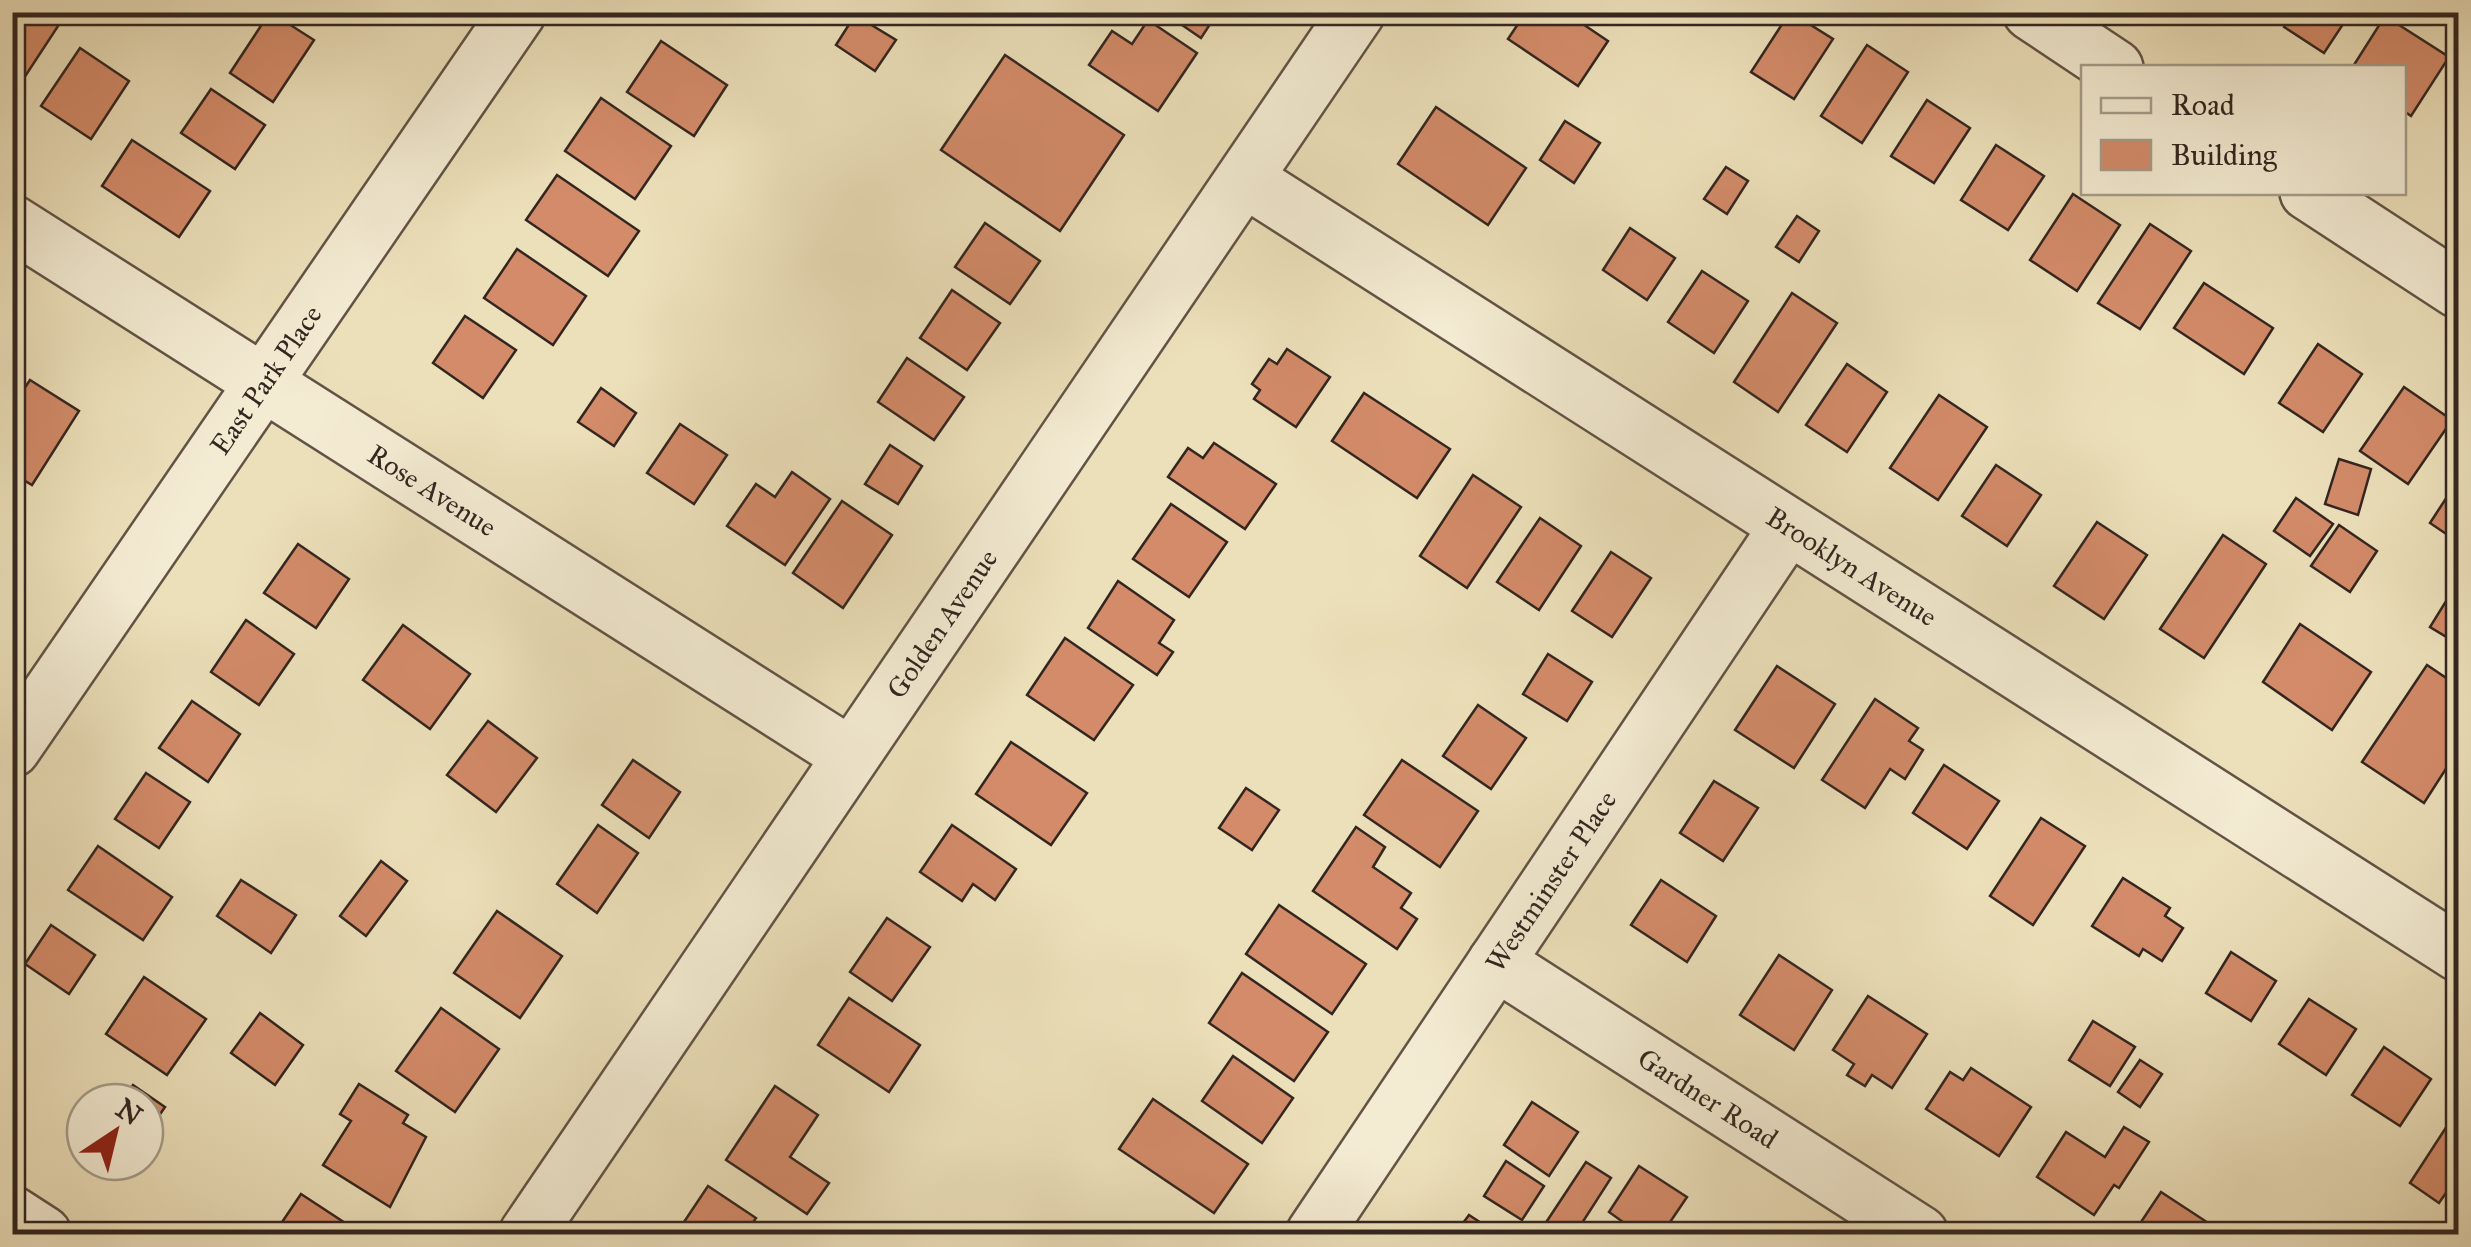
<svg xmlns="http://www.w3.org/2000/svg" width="2471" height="1247" viewBox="0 0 2471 1247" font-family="'IM FELL Great Primer',serif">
<rect width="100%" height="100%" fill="#ece0ba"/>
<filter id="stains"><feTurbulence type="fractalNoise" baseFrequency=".002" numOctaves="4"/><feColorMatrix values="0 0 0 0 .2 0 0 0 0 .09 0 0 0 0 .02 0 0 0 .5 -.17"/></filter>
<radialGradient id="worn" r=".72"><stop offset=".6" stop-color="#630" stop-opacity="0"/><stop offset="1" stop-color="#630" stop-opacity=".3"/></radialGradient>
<g fill="#d38b69" stroke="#332620" stroke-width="2.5">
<polygon points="12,12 45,12 60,23 24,78 12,70"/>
<polygon points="270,12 314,40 273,102 230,73"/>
<polygon points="1163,12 1218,12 1201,38"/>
<polygon points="1526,12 1565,12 1608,41 1578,86 1508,39"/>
<polygon points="1790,12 1833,39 1794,99 1751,72"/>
<polygon points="2294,12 2351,12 2324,53 2284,27"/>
<polygon points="855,15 896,40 875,71 836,45"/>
<polygon points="2385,16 2449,57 2411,116 2404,111 2404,68 2352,68"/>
<polygon points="1148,20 1197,53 1158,111 1089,65 1112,31 1132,44"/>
<polygon points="661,41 727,85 694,136 627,92"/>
<polygon points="1867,45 1908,72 1862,143 1821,116"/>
<polygon points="80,48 129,81 91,139 41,106"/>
<polygon points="1005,55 1124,135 1060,231 941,150"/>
<polygon points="211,89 265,125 235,169 181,133"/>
<polygon points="601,98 671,146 635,199 565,151"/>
<polygon points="1927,100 1970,128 1934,183 1891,156"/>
<polygon points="1436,107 1526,168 1488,225 1398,164"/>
<polygon points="1565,121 1600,143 1574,183 1540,160"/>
<polygon points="132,140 210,191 179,237 102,186"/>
<polygon points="1996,145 2044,176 2008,230 1961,200"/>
<polygon points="1726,167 1748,181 1727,214 1704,199"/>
<polygon points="557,175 639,231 608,276 526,220"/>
<polygon points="2073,194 2120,225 2077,291 2030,260"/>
<polygon points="1797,216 1819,231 1799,262 1776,247"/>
<polygon points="985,223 1040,261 1010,304 955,267"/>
<polygon points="2150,224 2191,251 2140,329 2098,303"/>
<polygon points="1630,228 1675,258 1647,300 1603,270"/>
<polygon points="517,249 586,296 553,345 484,298"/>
<polygon points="1702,271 1748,301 1714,353 1668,322"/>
<polygon points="2204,283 2273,328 2244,374 2174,328"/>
<polygon points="952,290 1000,323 967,370 920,338"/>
<polygon points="1792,293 1837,323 1778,412 1734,382"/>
<polygon points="465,316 516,350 483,398 433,363"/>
<polygon points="2318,344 2362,374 2323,432 2279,403"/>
<polygon points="1287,349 1330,377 1296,427 1254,399 1260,390 1252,384 1269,359 1277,364"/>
<polygon points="907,358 964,397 934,440 878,402"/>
<polygon points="1847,364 1887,392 1847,452 1806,425"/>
<polygon points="30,380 79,411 32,485 12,473 12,407"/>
<polygon points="2404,387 2452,420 2408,484 2360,451"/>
<polygon points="601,388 636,413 614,446 578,422"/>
<polygon points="1364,393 1450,449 1417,498 1332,441"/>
<polygon points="1939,395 1987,427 1938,500 1890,468"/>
<polygon points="680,424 727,455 694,504 647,473"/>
<polygon points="1214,443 1276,484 1245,529 1168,477 1188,448 1203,458"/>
<polygon points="890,445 922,466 898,504 865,484"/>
<polygon points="2339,459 2371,469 2358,515 2325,504"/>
<polygon points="1996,465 2041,495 2007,546 1962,516"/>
<polygon points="792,472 830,499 785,565 727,526 756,484 775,497"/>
<polygon points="1473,475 1521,507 1467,588 1420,556"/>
<polygon points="2458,480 2458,542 2430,523"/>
<polygon points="2296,498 2333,524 2310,556 2274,531"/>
<polygon points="842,501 892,535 843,608 793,573"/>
<polygon points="1171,504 1227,542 1189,597 1133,559"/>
<polygon points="1540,518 1581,546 1539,610 1497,582"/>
<polygon points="2097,522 2147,555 2104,619 2054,586"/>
<polygon points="2339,525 2377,551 2350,592 2311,566"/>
<polygon points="2223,535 2266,564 2204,658 2160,629"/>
<polygon points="298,544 349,579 316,628 264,593"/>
<polygon points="1611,552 1651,578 1612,637 1572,611"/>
<polygon points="1118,581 1174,620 1159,643 1173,652 1157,675 1088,628"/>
<polygon points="2451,593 2458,598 2458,644 2430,627"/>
<polygon points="246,620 294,654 259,705 211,672"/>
<polygon points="2300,624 2371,672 2332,730 2263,682"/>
<polygon points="403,625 470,674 430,729 363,680"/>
<polygon points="1065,638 1133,685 1094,740 1027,695"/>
<polygon points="1548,654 1592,682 1567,721 1523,694"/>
<polygon points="2427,665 2458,686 2458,750 2424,803 2362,762"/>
<polygon points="1777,666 1835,704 1794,768 1735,730"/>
<polygon points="1875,699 1918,728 1909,741 1923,750 1905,779 1890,769 1865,808 1822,780"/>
<polygon points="192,701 240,734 208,782 159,748"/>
<polygon points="1478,705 1526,738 1491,789 1443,756"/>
<polygon points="488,721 537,758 496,812 447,775"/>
<polygon points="1011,742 1087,793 1051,845 976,794"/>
<polygon points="633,760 680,792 649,838 602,805"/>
<polygon points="1402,760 1478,811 1440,867 1364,815"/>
<polygon points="1944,765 1999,801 1967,849 1913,813"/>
<polygon points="146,773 190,802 159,848 115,819"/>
<polygon points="1714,781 1758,808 1723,861 1680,833"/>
<polygon points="1246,788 1279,810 1252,850 1219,828"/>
<polygon points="2041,818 2085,846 2033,925 1990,896"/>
<polygon points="598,825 638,853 597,913 557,884"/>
<polygon points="952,825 1016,869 995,900 973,884 962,901 920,872"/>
<polygon points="1356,827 1385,847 1373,867 1411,893 1401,908 1417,919 1397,949 1313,891"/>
<polygon points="98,846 172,897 143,940 68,890"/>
<polygon points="381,861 407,881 366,936 340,916"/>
<polygon points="2123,878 2170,908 2165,916 2183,928 2162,961 2143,949 2139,956 2092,926"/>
<polygon points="241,880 296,915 271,953 217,916"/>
<polygon points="1661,880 1716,916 1687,962 1631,925"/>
<polygon points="1279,905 1366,964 1332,1014 1246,954"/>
<polygon points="497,911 562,956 520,1018 454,973"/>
<polygon points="887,918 930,947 892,1001 850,972"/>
<polygon points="51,925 95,955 69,994 25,964"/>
<polygon points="2231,952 2276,981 2251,1021 2206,993"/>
<polygon points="1779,955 1832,990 1794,1050 1740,1015"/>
<polygon points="1242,973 1328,1032 1294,1081 1209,1023"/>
<polygon points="144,977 206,1019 167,1075 106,1034"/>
<polygon points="1868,996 1927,1034 1892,1088 1872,1075 1865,1086 1847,1075 1854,1064 1833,1050"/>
<polygon points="849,998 920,1045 889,1092 818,1045"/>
<polygon points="2309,999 2356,1029 2326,1075 2279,1044"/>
<polygon points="441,1008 499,1049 455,1112 396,1071"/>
<polygon points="260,1013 303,1045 275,1085 231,1053"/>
<polygon points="2093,1021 2135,1047 2110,1086 2069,1060"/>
<polygon points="2384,1047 2431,1079 2400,1126 2352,1095"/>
<polygon points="1233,1056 1293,1098 1262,1143 1202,1101"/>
<polygon points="2140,1060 2162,1074 2140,1107 2118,1092"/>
<polygon points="1971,1068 2031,1107 1999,1156 1926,1109 1950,1072 1963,1080"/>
<polygon points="359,1084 408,1115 403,1123 426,1137 390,1207 323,1165 351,1121 340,1114"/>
<polygon points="133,1085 165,1107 145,1136 145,1102 122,1102"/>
<polygon points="775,1086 818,1115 790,1157 829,1183 807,1214 726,1160"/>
<polygon points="1153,1099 1248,1164 1214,1213 1119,1149"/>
<polygon points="1532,1102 1578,1132 1549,1176 1504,1145"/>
<polygon points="2458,1109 2458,1192 2450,1187 2439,1203 2410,1183"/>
<polygon points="2124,1127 2149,1142 2119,1188 2114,1185 2094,1215 2037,1177 2066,1132 2105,1157"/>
<polygon points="1506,1161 1544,1186 1522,1220 1484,1196"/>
<polygon points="1586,1162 1611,1178 1575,1234 1554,1234 1543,1227"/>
<polygon points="1639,1166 1687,1197 1662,1234 1615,1234 1623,1222 1609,1212"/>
<polygon points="708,1186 756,1218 745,1234 676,1234"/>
<polygon points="2161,1192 2216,1228 2212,1234 2133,1234"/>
<polygon points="301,1194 362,1234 274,1234"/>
<polygon points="1469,1215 1498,1234 1455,1234"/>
</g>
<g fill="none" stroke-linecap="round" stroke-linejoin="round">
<g stroke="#615446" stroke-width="60">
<g id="minor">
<polyline points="2031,12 2115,68"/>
<path id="s1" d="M 1245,179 L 2458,953"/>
<polyline points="2308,192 2458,290"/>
<path id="s2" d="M 12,223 L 851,756"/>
<path id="s3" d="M 12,749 L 518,12"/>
<path id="s4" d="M 1496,962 L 1920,1234"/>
<polyline points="12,1214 43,1234"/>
<path id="s5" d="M 527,1234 L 1357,12"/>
<path id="s6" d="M 1314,1234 L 1787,528"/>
</g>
</g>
<use href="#minor" stroke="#f3ebd2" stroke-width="55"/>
</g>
<g text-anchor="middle" stroke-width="9" stroke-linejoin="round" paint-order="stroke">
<g font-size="28" fill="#332620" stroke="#f3ebd2">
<text dy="10" stroke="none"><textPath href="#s3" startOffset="448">East Park Place</textPath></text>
<text dy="10" stroke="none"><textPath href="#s2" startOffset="498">Rose Avenue</textPath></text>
<text dy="10" stroke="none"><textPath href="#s1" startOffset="720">Brooklyn Avenue</textPath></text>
<text dy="10" stroke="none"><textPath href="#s5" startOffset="738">Golden Avenue</textPath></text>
<text dy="10" stroke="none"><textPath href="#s6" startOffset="425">Westminster Place</textPath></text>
<text dy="10" stroke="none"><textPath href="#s4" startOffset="252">Gardner Road</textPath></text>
</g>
</g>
<rect width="2471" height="1247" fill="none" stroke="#ece0ba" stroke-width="50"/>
<rect x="15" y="15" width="2441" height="1217" fill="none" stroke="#332620" stroke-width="5"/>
<rect x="25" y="25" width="2421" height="1197" fill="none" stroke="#332620" stroke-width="2.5"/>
<rect x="2081" y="65" width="325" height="130" fill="#f3ebd2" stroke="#a69c8b" stroke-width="2.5"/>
<rect x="2101" y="98" width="50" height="15" fill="#f3ebd2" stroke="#a69c8b" stroke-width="2.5"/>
<text x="2171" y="115" font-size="30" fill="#332620">Road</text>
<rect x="2101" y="140" width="50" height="30" fill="#d38b69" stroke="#a69c8b" stroke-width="2.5"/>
<text x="2171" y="165" font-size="30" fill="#332620">Building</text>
<g transform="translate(115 1132) rotate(35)"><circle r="48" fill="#f3ebd2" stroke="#a69c8b" stroke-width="2.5"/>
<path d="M0-8L18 38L0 25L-18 38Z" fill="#8f2418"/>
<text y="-15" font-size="28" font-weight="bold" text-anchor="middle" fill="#332620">N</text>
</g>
<rect width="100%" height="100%" filter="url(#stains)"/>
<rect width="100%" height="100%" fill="url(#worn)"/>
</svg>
